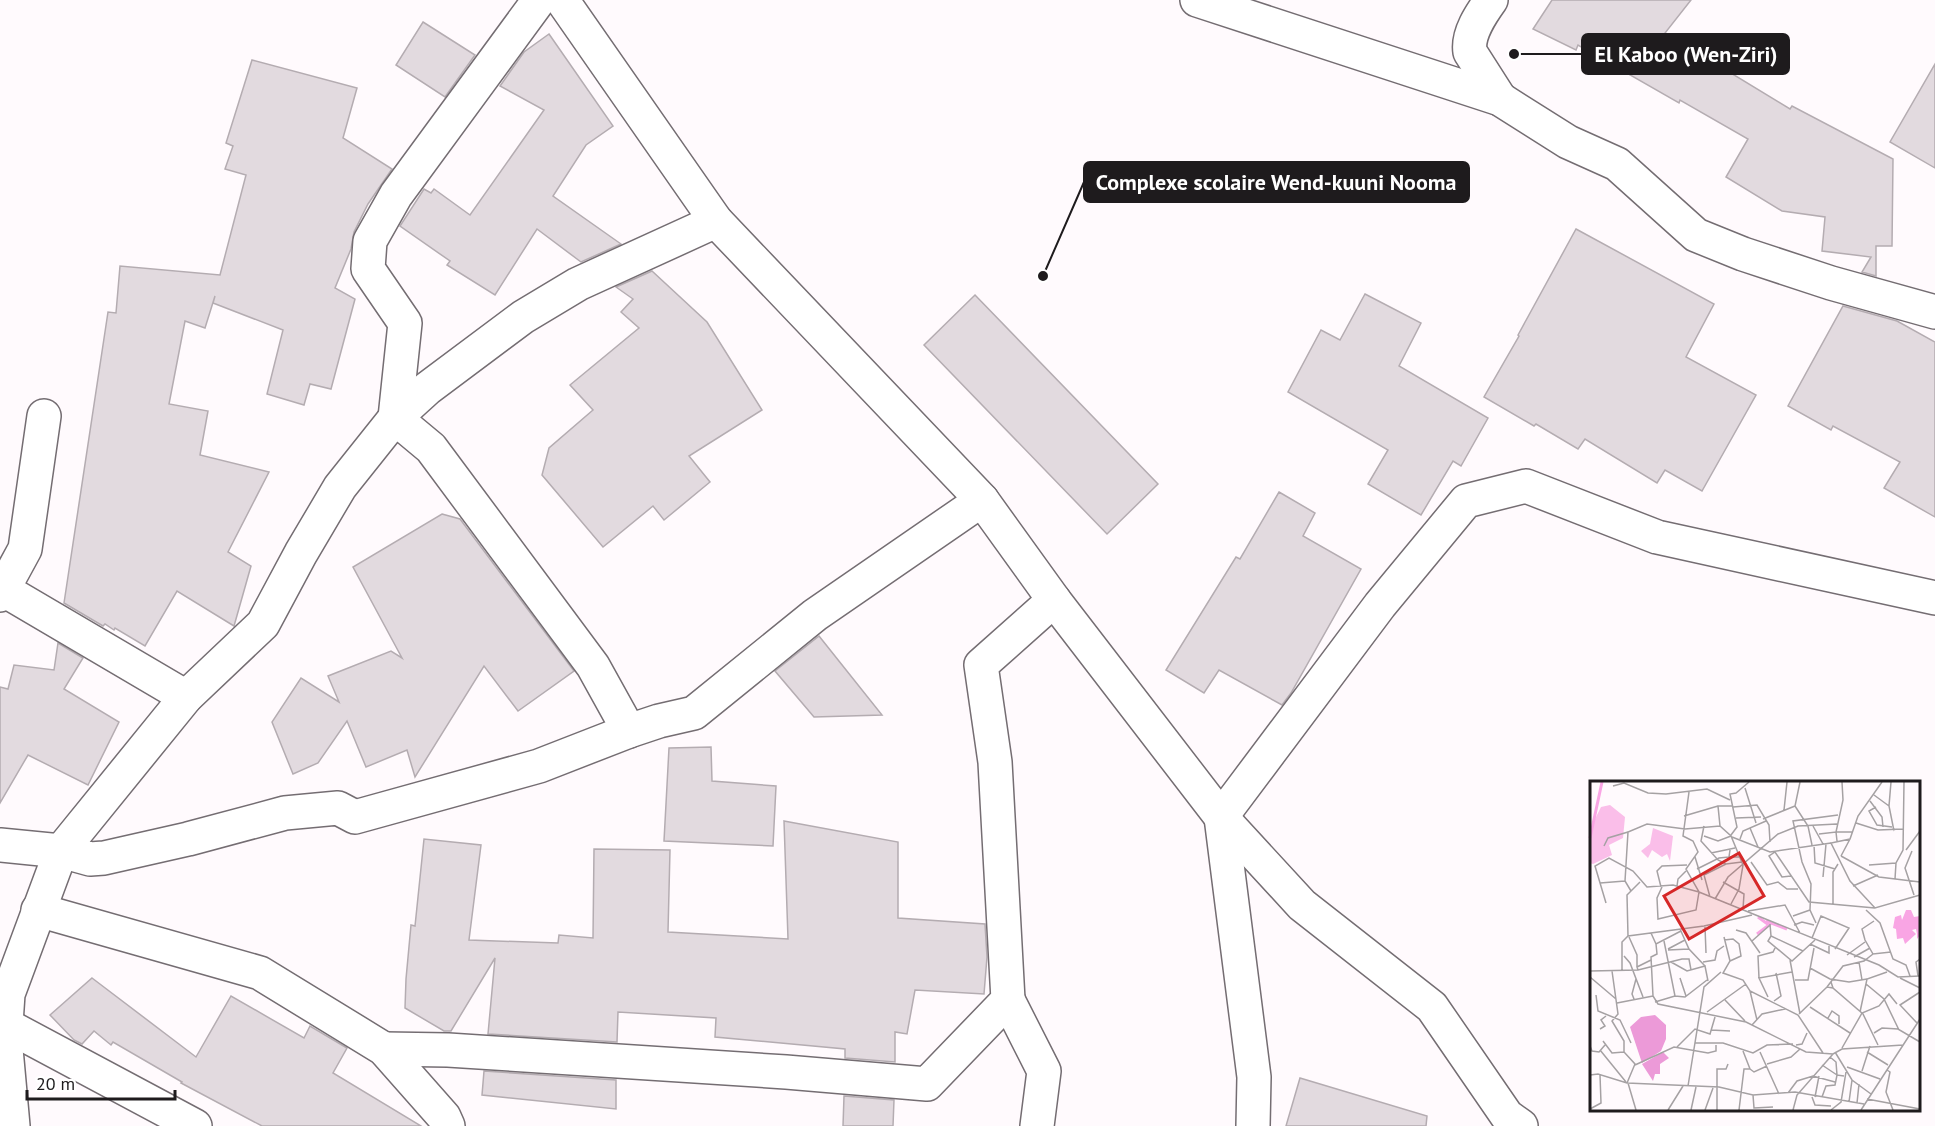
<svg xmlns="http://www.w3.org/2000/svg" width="1935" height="1126" viewBox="0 0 1935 1126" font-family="'PT Sans',sans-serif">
<rect width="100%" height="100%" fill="#fffafd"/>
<g fill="#e2dadf" stroke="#b4acb1" stroke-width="1.5">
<polygon points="1552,0 1691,0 1665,33 1790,109 1792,106 1893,159 1892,246 1876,246 1876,276 1862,272 1871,257 1822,251 1825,217 1782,211 1726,177 1748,139 1680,100 1679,103 1578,45 1576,50 1533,29"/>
<polygon points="423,22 475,55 445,97 396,65"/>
<polygon points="549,34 613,126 586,145 553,196 621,244 581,262 537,229 495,295 447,265 450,261 400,226 424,189 431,193 434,189 470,215 544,110 500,86 524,52"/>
<polygon points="252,60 357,88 343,138 392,169 368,204 354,232 351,249 335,288 355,299 331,389 310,384 304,405 267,394 283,330 213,303 215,296 205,328 185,321 169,404 208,411 200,455 269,472 228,552 251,566 234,626 177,591 145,646 115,628 114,630 105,624 103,626 64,603 108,312 116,313 120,266 220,275 246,175 225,169 233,146 226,143"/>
<polygon points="1935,64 1935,168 1890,142"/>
<polygon points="1576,229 1714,304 1686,357 1756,395 1702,491 1665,470 1657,483 1585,439 1578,449 1536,424 1534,426 1484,397 1519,336 1518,335"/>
<polygon points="652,271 707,322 762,410 689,456 710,482 664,520 653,506 603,547 542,475 549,448 593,410 570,385 639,328 621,312 633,299 616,287"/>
<polygon points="1365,294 1421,323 1399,366 1488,418 1461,466 1453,461 1421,515 1368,484 1388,450 1288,392 1321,330 1340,340"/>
<polygon points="975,295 1158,484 1107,534 924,345"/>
<polygon points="1843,306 1897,321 1935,342 1935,517 1884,488 1900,462 1833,426 1831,430 1788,406"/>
<polygon points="1279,492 1315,513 1303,536 1361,569 1291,693 1282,705 1219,670 1204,693 1166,670 1236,557 1240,559"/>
<polygon points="442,514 460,519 574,671 518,711 484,666 415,777 407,750 366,767 347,721 318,763 293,774 272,722 301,678 339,702 328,676 391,651 402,658 353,567"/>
<polygon points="819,636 882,715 814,717 775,671"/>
<polygon points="58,643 83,658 64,689 119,722 88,785 28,755 0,803 0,687 8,689 14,665 54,670"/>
<polygon points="711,747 712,781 776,786 773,846 664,841 669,748"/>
<polygon points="784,821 898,842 898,918 985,924 987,957 984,994 915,990 907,1034 895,1032 895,1062 845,1058 845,1049 715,1037 716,1018 618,1012 617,1042 488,1034 495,958 451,1031 444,1031 405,1008 406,979 411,925 415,926 424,839 481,845 469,940 558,943 559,935 593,938 594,849 670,850 668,932 788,939"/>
<polygon points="92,978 196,1057 231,996 304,1038 310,1026 347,1048 333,1073 421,1126 262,1126 181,1083 182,1082 113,1042 111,1045 94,1031 82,1044 74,1040 50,1015"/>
<polygon points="484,1071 616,1080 616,1109 482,1095"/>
<polygon points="1300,1078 1427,1116 1426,1126 1286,1126"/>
<polygon points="844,1096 894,1100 893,1126 843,1126"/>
</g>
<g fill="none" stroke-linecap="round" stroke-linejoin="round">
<g stroke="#746d72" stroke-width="36">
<g id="minor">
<polyline points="539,0 396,195 370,241 368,269 405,323 395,418 431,448 593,666 629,731"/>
<polyline points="562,0 716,221 982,500 1054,600 1221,817 1302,905 1432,1007 1507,1116 1521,1126"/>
<polyline points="1197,0 1500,99 1568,142 1617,164 1696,235 1743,254 1831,283 1935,312"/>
<path d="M 1491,0 C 1481,14 1467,34 1470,52 L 1500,99"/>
<polyline points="4,590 186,697"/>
<polyline points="0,595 25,549 44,416"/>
<polyline points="0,845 61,851 90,859 104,858 188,839 285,813 338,808 355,817 539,766 629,731 659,721 694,713 815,615 982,500"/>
<polyline points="38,910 260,973 384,1049 444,1117 448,1126"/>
<polyline points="1008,1000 1044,1071 1037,1126"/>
<polyline points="6,1025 195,1126"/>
<polyline points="384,1049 448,1050 786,1072 927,1084 1008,1000 995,762 981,665 1054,600"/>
<polyline points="13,1126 5,1038 8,994 61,851 186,697 263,624 301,553 340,487 395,418 428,388 523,317 578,284 716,221"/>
<polyline points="1253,1126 1254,1077 1221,817 1380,605 1466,501 1526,486 1657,537 1935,598"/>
</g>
</g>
<use href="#minor" stroke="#fff" stroke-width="33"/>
</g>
<g transform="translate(1590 781)">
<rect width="330" height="330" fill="#fffafd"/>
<path d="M 20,24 L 35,36 L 33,57 L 19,64 L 22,74 L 3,83 L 0,82 L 0,61 L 4,40 L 11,26 ZM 63,47 L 83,55 L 80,80 L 77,73 L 72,76 L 62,69 L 58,77 L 51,70 L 60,63 Z" fill="#fabee9"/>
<path d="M 65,234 L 76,244 L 76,258 L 71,270 L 52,282 L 40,246 L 51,236 ZM 73,271 L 79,277 L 70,283 L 70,293 L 65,293 L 63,300 L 52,283 Z" fill="#ec9ad8"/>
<path d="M 316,129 L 321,129 L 324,136 L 330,135 L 330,154 L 327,158 L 327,153 L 326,148 L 322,149 L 326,153 L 315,163 L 313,157 L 307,158 L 306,148 L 303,147 L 305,136 L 311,134 L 312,139 Z" fill="#f9a5e4"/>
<path fill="none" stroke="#f9a5e4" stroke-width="3" d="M 0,57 L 12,1M 176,140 L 197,148M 167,153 L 179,144 L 168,136"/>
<path fill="none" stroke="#a5a1a3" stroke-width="1.5" d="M 210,1 L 205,25 L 218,45 L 222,64M 252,1 L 253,19 L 246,51 L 262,51M 292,1 L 268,35 L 260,58 L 241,62 L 260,100 L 285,127 L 330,114M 301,1 L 299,25 L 304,50M 23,5 L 34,2 L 58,12 L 76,13 L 117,8 L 140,19M 155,7 L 166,42M 284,14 L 299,25M 280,20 L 292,36 L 293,46M 143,26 L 167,24 L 179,44 L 180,61M 286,26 L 279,30 L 287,44 L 302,46M 194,29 L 197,1M 94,35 L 128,25M 146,37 L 171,36M 173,38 L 205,25M 266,42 L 288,49 L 313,48M 114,45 L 111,60 L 128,79 L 136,83 L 152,81M 130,45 L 128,25 L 142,25M 223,45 L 233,63M 160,47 L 168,66M 229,53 L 246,51 L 247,60M 141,54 L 147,46 L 140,13 L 146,12 L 159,1M 114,55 L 128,60 L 141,55M 142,56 L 180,71 L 241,62M 150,58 L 153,50 L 176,40M 224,64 L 225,82 L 245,88M 14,65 L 18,57 L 38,51M 140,69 L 139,76 L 151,76M 316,69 L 330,50M 322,70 L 315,87 L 324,114M 121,72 L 145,67M 251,75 L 289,96 L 330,101M 251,75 L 260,58M 105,76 L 112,99M 161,81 L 177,104 L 188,101 L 197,108 L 208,108M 279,84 L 306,82M 107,88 L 129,77 L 139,76M 201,95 L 192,96 L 179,75 L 185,71 L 219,121 L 285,127M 233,96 L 236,63M 305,98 L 306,82 L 313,69 L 314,1M 133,101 L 154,113 L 153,128M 10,102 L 35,100M 87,105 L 88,98 L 96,90M 263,105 L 288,94M 71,106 L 67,90 L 72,85 L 97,84M 72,106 L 67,117 L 68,138 L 106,129 L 109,111 L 96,88 L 108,71 L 103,60 L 93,55 L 99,11M 41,110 L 35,100 L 38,51 L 57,43 L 95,48 L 130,45 L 141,55 L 153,84 L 149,108 L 141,123M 120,116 L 114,94 L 136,83M 125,118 L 138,96 L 188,53 L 208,45 L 247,43M 16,122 L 5,85 L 19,77 L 43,90 L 57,106 L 83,104 L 109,111 L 289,184 L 308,196 L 330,195M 243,124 L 243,91 L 248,83M 276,129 L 290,142 L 303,178 L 316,184 L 320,195M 158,130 L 195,124 L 210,152M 203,135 L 220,129M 284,140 L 272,148 L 275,159 L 283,173 L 301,171M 226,142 L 220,129 L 221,103 L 212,81 L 203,40 L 248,34M 180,143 L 181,155 L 213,170M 204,144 L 212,141 L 224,144M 115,146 L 116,172M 90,148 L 99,168 L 115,185M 146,149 L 156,152 L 170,172M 61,152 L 66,163 L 91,150M 38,155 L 37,114 L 50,101M 181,155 L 178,160 L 202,180 L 225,159M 39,156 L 47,174 L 47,186M 134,156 L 140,180 L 133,192 L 153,199 L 160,210 L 208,234 L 233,272M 222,157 L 231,135 L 259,147 L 245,168M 134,159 L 143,158 L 149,163 L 151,175 L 140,180M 162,160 L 180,144M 66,163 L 67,173 L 61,176 L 63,215 L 68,223 L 156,241 L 216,271 L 243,273 L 252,268 L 313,264M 220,163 L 239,172 L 239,165M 78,168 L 95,159M 78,169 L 99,168M 257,174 L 275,161M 34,175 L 40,182 L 53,216M 264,176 L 280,167M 200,179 L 210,233M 81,181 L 97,190 L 115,185 L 118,200M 113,181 L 125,179 L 127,170 L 134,165M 269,181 L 272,199M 220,187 L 240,198 L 259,201 L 277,198M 48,189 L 92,178 L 99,178 L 101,189M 0,190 L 48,189 L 47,186 L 61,179M 22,190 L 28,233 L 22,240 L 34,260 L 34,271 L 45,283 L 37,302M 32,190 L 32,161 L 38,155 L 114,145 L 162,134M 328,195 L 326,181 L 330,178M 0,196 L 26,218M 90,197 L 96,215M 169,197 L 168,175 L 183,171 L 185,167M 310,197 L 330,207M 205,199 L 218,199 L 224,167M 241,201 L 243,207 L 273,233 L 288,264M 276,203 L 294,218 L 309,249M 237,206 L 253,185 L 274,180 L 283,173M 160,210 L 167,239M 6,214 L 8,230 L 30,239 L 41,262M 85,215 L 95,216 L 117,199M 178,216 L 169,197 L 202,191M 44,218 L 42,213 L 46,198M 135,219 L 155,240M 184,220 L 191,215 L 186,192M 65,221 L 85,215 L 74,160M 27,222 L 63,215M 220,226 L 260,252M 117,231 L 156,203M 270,231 L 277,198 L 297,191M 209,233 L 237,206 L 243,207M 238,237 L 242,230 L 249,235 L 249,243M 327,242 L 310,224 L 330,211M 162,244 L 172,233 L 195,228M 10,248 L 15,245 L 11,239 L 16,235M 121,249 L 140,250M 284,252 L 292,247 L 308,248 L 330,261M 13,260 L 22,272 L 34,271M 105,262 L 133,262 L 163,272 L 177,264 L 203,263M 206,264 L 212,263 L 217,252M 0,265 L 2,270 L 9,271 L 15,264M 87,266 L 105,248 L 120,253 L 125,236M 252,267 L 272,232 L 289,225 L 299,213 L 307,223M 10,269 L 36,301M 170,271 L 189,313M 245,271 L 262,299 L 281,313M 277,271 L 298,284M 240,276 L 246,281 L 247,294M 177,283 L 201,276 L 210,268M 45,284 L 84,266 L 118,272 L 126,270 L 126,264M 232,284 L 247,294M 257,286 L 290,298M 160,288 L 164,291 L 177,285M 297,289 L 300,291 L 296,311 L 303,329M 272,290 L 280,265M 0,294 L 8,293 L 37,302 L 129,306 L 163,314 L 205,311 L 274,323M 38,302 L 46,329M 98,305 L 114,206 L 131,191M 198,312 L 207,300 L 223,295 L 245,301M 163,314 L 164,327 L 183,326M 222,316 L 225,324 L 241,325M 225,316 L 229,295M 232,316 L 236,305 L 245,304 L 247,294 L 254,295M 277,318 L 330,328M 259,321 L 262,299M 267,322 L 269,303M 0,328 L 11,322 L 10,294M 78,329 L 93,305M 101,329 L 106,306M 115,329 L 123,307M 127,329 L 127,288 L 136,288 L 138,283M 149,329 L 154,288 L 160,288 L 153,270M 203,329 L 207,314 L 243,273M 241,329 L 251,321 L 256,291M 271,329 L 330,238"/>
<path fill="#d62828" fill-opacity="0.15" stroke="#d62828" stroke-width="3" d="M 149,72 L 174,115 L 99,158 L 74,115 Z"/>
<rect width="330" height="330" fill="none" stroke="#1e1b1d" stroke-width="3"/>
</g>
<path fill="none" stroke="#1e1b1d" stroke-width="2" d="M1514 54L1582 54M1043 276L1084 182"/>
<g fill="#1e1b1d" stroke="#fff" stroke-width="2">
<circle cx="1514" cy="54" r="6"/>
<circle cx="1043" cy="276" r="6"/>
</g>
<g fill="#1e1b1d" stroke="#1e1b1d" stroke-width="2">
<rect x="1582" y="34" width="207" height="40" rx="6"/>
<rect x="1084" y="162" width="385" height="40" rx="6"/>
</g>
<g font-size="22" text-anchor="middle" font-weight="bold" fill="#fff">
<text x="1686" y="62">El Kaboo (Wen-Ziri)</text>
<text x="1276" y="190">Complexe scolaire Wend-kuuni Nooma</text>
</g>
<path d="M27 1090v9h148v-9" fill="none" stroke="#1e1b1d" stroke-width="3"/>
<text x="36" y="1090" font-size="18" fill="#1e1b1d" stroke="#ffffff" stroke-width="4.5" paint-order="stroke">20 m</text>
</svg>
